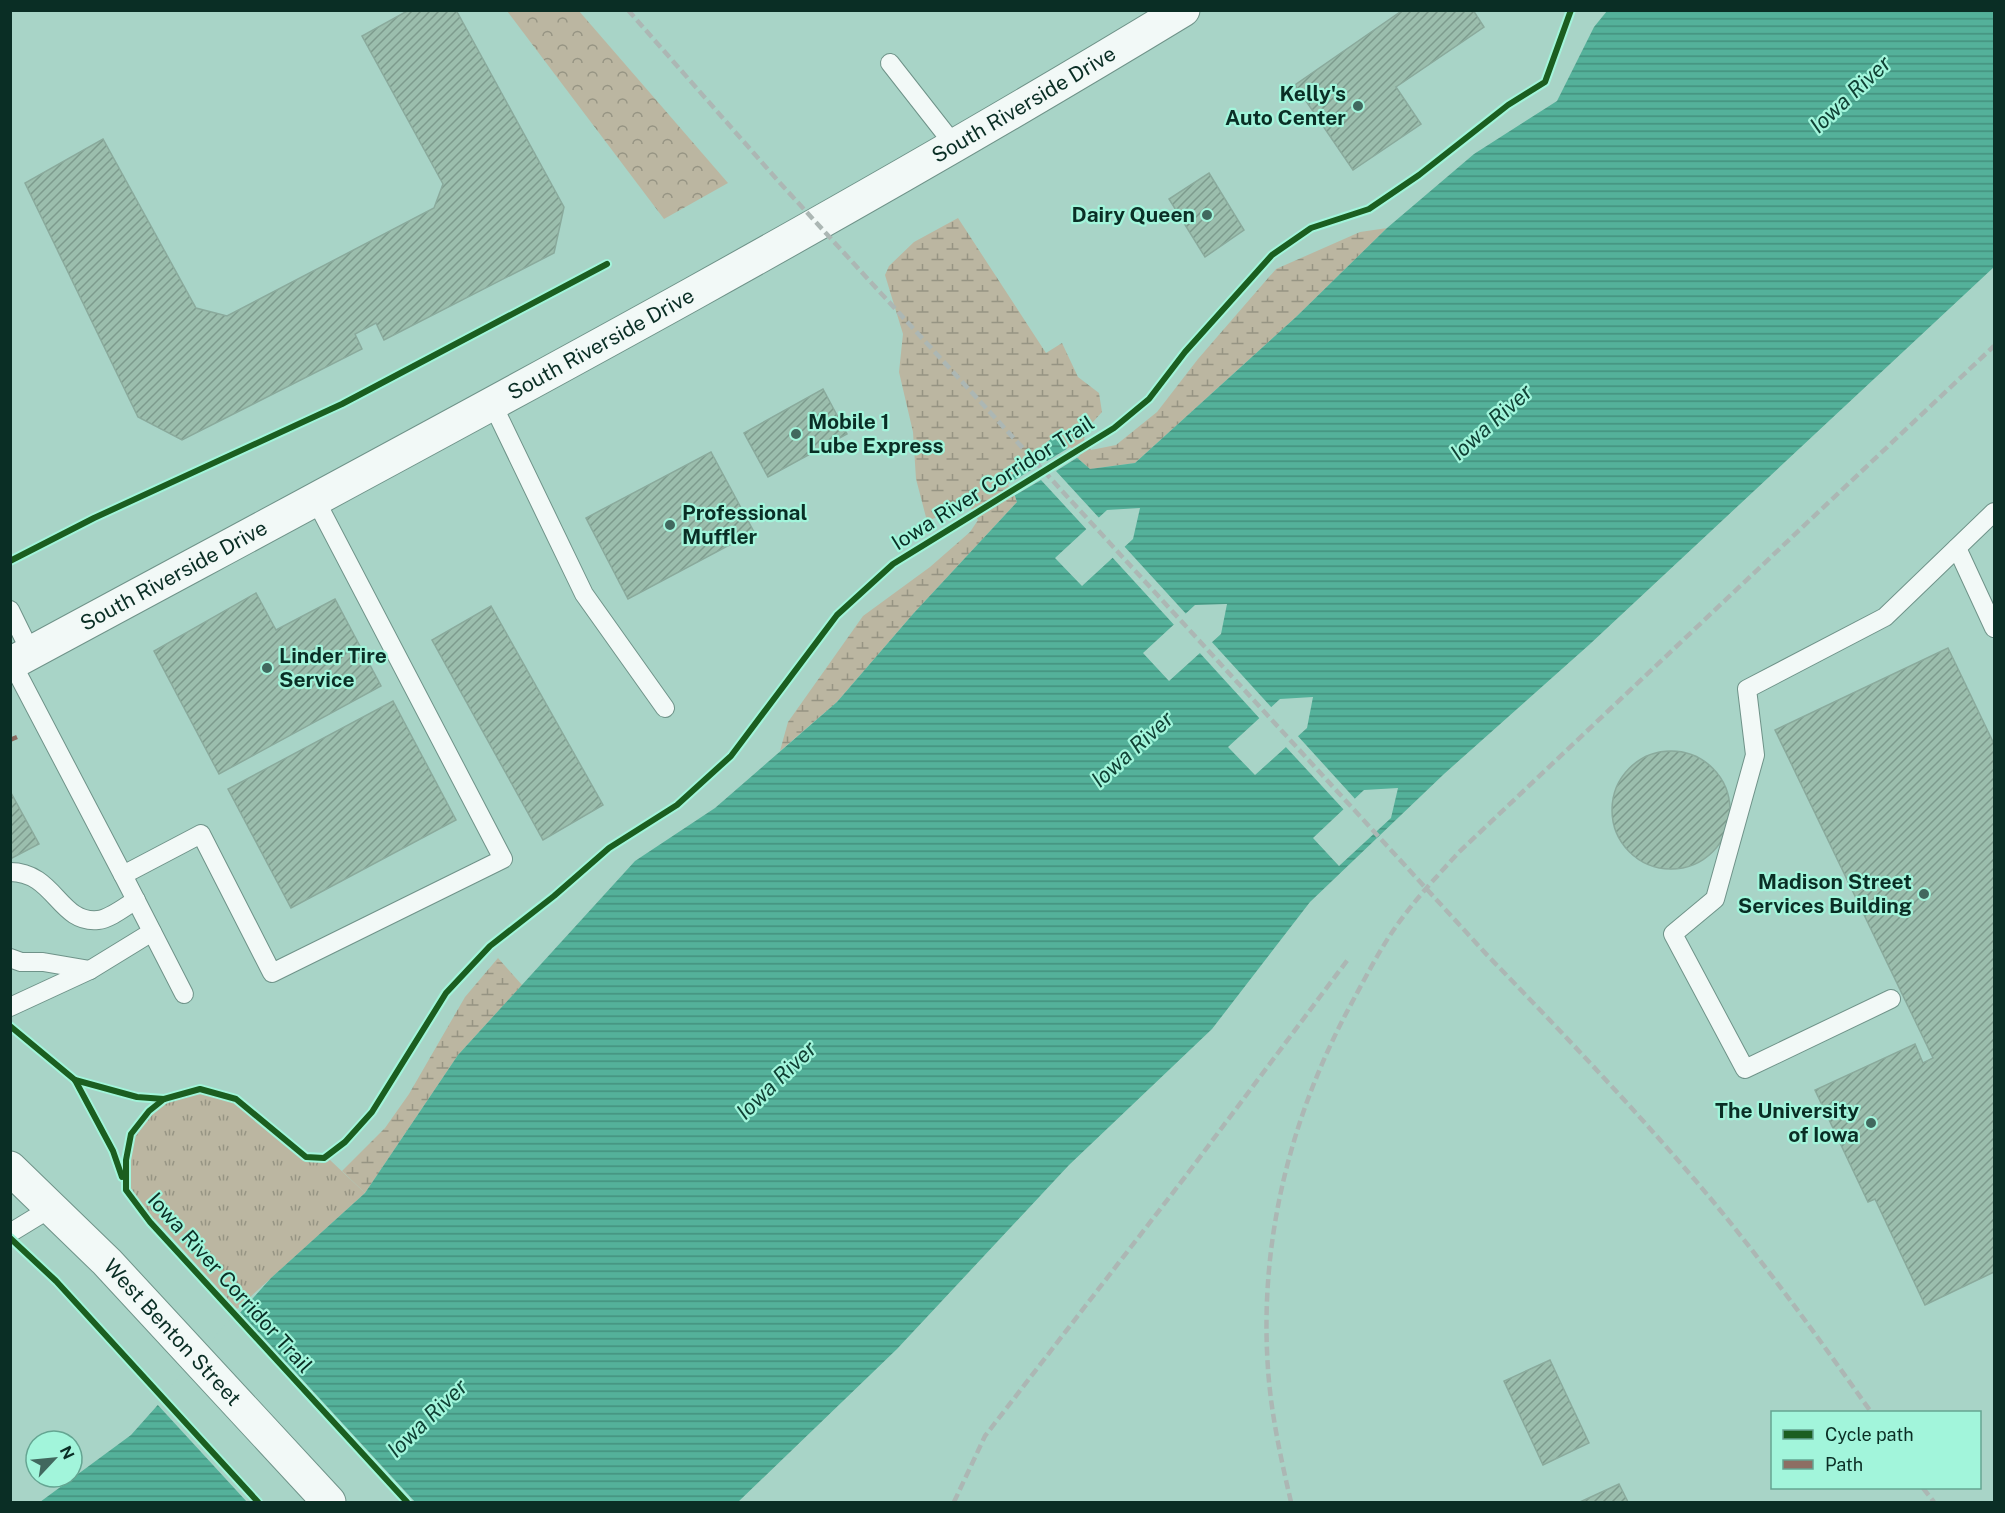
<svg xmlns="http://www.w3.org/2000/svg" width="2005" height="1513" viewBox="0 0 2005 1513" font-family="'Public Sans',sans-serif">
<defs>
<pattern id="forest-crowns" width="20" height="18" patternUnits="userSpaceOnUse" patternTransform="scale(1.5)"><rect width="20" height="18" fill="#bbb6a1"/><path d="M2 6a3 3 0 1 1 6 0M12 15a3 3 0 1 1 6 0" fill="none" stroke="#969483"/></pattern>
<pattern id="wetland-marsh" width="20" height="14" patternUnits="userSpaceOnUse" patternTransform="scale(1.5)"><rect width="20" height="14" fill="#bbb6a1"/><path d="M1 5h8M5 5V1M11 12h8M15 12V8" fill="none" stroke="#969483"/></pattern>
<pattern id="park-tufts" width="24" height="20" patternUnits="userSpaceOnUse" patternTransform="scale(1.5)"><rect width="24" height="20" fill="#bbb6a1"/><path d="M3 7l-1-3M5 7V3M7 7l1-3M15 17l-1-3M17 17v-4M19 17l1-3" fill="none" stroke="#969483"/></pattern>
<pattern id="water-rules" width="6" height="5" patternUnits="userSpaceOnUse" patternTransform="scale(1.5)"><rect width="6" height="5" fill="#54b19a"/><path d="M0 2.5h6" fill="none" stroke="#44907d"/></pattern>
<pattern id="building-hatch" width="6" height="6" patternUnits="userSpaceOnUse" patternTransform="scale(1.5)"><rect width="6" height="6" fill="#9bbead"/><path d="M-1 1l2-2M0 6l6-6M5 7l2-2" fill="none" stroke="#7d9b8d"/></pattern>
</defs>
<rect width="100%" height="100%" fill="#a8d4c7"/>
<polygon fill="url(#forest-crowns)" points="507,11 579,11 728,183 664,219"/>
<g fill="url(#wetland-marsh)">
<polygon points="958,218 1046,353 1062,343 1078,377 1099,393 1102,412 1092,423 1084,439 1091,450 1116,445 1157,412 1198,359 1276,269 1360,232 1387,228 1296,317 1135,463 1090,469 1053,437 1009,478 1017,502 913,614 837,702 780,751 788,722 863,616 930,567 970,532 978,520 969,505 927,521 916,479 913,432 899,372 903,334 885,275 889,266 914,242"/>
<polygon points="498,958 522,985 458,1055 365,1193 342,1171 385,1128 409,1094 465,997"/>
</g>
<path fill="url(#park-tufts)" d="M 200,1089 L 236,1099 L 306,1157 L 330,1160 L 365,1193 L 237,1309 L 155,1219 L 150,1222 C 143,1213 129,1199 126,1188 C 119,1156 134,1114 164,1099 C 175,1094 189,1092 200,1089 Z"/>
<path fill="url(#water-rules)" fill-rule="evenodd" d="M 1607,11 L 1994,11 L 1994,267 L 1590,644 L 1444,774 L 1310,902 L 1212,1029 L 1069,1165 L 897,1349 L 738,1502 L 40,1502 L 131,1435 L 271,1278 L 365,1193 L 458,1055 L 635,861 L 715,808 L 837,702 L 913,614 L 1017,502 L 1009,478 L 1053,437 L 1090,469 L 1135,463 L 1296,317 L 1387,228 L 1474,154 L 1557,101 L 1594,27 ZM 1140,508 L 1133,539 L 1082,586 L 1055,558 L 1107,510 ZM 1227,604 L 1221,634 L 1169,681 L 1143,653 L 1195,605 ZM 1313,697 L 1307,728 L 1255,775 L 1228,747 L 1280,699 ZM 1398,788 L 1391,818 L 1339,866 L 1313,838 L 1364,790 Z"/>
<g fill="#a8d4c7">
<polygon points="1070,447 1080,456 1056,471 1101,520 1088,531 1041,480 1012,497 1008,484 1031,470 1023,461 1036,449 1047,461"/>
<polygon points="1123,545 1188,616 1176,627 1111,556"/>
<polygon points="1210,640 1273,709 1261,720 1198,651"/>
<polygon points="1296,734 1357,801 1345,811 1284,745"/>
<polygon points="238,1310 415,1502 247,1502 156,1403"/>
</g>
<g fill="url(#building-hatch)" stroke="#8aaa9c" stroke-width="1.5">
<polygon points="409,10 456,10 564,207 554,253 384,340 376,323 355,334 362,349 182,440 138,417 25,183 103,139 196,308 227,316 434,208 443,184 362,36"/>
<polygon points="1403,10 1473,10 1484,27 1396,87 1421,124 1353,170 1295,85"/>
<polygon points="1209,173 1244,230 1205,257 1169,199"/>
<polygon points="823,389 847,434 768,477 744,433"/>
<polygon points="711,452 754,532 628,599 586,518"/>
<polygon points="256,593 276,630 335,599 381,686 219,774 154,651"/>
<polygon points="491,606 603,805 543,840 432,640"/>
<polygon points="1948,648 1994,744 1994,1272 1925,1305 1875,1199 1868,1202 1815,1090 1915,1044 1923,1063 1933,1058 1775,730"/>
<polygon points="393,701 456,820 291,908 228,789"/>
<circle cx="1671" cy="810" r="59"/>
<polygon points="10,791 39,844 12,858 10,855"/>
<polygon points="1550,1360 1589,1443 1543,1465 1504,1381"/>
<polygon points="1619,1484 1628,1502 1580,1502"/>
</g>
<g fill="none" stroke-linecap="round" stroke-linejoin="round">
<g stroke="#6f9389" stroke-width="20">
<g id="service">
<polyline points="890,63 955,146"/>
<polyline points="492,403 584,594 665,708"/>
<polyline points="1957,548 1994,628"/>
<polyline points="10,610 31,653"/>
<polyline points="12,663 123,875 201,834 272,973 503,859 315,499"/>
<path d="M 10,872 C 55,872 59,924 98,920 C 110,919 126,906 136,900"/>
<polyline points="123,875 184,994"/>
<polyline points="10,958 21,962 43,962 90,970"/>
<polyline points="1891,999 1745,1069 1673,934 1715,899 1755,755 1747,689 1885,617 1994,512"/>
<polyline points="10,1007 90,970 152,932"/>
<polyline points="10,1233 51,1208"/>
</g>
</g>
<g stroke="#6f9389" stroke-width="35">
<g id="tertiary">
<path id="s1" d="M 10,1168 L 107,1262 L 329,1502"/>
</g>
</g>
<g stroke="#6f9389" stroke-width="35">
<g id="primary">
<path id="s2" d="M 10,664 C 404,451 800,243 1183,10"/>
</g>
</g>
<use href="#service" stroke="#f2f9f7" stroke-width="18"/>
<use href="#tertiary" stroke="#f2f9f7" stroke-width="33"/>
<use href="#primary" stroke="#f2f9f7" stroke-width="33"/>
<g stroke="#acb7b4" stroke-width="4.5" stroke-dasharray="9 4.5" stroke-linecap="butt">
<path d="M 628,10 L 780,183 L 1488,956 C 1559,1029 1629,1103 1695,1180 C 1758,1254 1815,1333 1871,1412"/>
<polyline points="1923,1488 1934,1502"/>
<polyline points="954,1502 985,1436 1185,1177 1349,958"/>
<path d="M 1291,1502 C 1281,1459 1271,1414 1268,1369 C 1259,1242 1290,1118 1350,1006 C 1367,975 1383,942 1406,913 C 1422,892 1441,872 1459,852 L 1994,346"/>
</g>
<polyline stroke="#8d6e63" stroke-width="4.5" stroke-dasharray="9 4.5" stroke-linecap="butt" points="10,740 17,737"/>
<g stroke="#a2f5db" stroke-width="10">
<g id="cycleway">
<polyline points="10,561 94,518 342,404 607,264"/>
<polyline points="10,1026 75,1080 113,1151 122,1177"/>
<polyline points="75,1080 137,1097 164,1099"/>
<polyline points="10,1238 56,1281 258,1502"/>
<polyline points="407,1502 150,1222 126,1190 126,1160 131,1134 149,1111 164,1099 200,1089 236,1099 306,1157 324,1158 345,1142 372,1112 446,993 490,946 554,896 609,848 677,805 731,756 837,615 893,564 1114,428 1149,399 1185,352 1272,255 1311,228 1369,209 1419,175 1508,105 1545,82 1571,10"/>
</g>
</g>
<use href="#cycleway" stroke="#1b5e20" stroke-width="6"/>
</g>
<g fill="#41685e" stroke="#a2f5db" stroke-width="2">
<circle cx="1358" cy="106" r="6"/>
<circle cx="1207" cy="215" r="6"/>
<circle cx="796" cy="434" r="6"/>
<circle cx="670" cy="525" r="6"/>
<circle cx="267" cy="668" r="6"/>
<circle cx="1924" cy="894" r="6"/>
<circle cx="1871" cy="1123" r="6"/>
</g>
<g text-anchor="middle" stroke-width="4.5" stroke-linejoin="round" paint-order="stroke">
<g font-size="21" font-weight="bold" fill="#0a2e25" stroke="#a2f5db" text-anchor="end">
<text x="1346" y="101">Kelly's<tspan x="1346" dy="24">Auto Center</tspan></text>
<text x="1195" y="222">Dairy Queen</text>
<text x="808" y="429" text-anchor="start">Mobile 1<tspan x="808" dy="24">Lube Express</tspan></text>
<text x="682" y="520" text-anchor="start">Professional<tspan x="682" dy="24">Muffler</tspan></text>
<text x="279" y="663" text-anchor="start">Linder Tire<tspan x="279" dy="24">Service</tspan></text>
<text x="1912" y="889">Madison Street<tspan x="1912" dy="24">Services Building</tspan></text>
<text x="1859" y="1118">The University<tspan x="1859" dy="24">of Iowa</tspan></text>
</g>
<g font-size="21" fill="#0a2e25" stroke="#a2f5db">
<text dy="7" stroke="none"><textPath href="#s2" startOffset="1158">South Riverside Drive</textPath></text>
<text dy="7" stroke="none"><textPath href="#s2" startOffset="672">South Riverside Drive</textPath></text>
<text transform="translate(993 483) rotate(-32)" y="7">Iowa River Corridor Trail</text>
<text dy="7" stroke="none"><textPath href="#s2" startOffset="186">South Riverside Drive</textPath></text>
<text transform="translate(230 1283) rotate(48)" y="7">Iowa River Corridor Trail</text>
<text dy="7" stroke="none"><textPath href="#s1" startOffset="231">West Benton Street</textPath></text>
</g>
<g font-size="22" font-style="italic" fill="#104135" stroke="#a2f5db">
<text transform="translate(1850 94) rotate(-43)" y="8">Iowa River</text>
<text transform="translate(1491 422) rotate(-42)" y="8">Iowa River</text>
<text transform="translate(1132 749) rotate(-42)" y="8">Iowa River</text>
<text transform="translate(776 1080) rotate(-44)" y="8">Iowa River</text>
<text transform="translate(427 1418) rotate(-44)" y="8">Iowa River</text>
</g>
</g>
<rect width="2005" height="1513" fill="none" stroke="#0a2e25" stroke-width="24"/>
<rect x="1771" y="1411" width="210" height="78" fill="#a2f5db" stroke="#65a592" stroke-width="1.5"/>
<rect x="1783" y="1430" width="30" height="9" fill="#1b5e20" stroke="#65a592" stroke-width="1.5"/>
<text x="1825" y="1441" font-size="18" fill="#0a2e25">Cycle path</text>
<rect x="1783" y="1460" width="30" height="9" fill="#8d6e63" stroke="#65a592" stroke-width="1.5"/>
<text x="1825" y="1471" font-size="18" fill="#0a2e25">Path</text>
<g transform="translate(54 1459) rotate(64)"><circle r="28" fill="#a2f5db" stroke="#65a592" stroke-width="1.5"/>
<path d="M0-4.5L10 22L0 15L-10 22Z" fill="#41685e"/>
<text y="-9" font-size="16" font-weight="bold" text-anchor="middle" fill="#0a2e25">N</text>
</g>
</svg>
